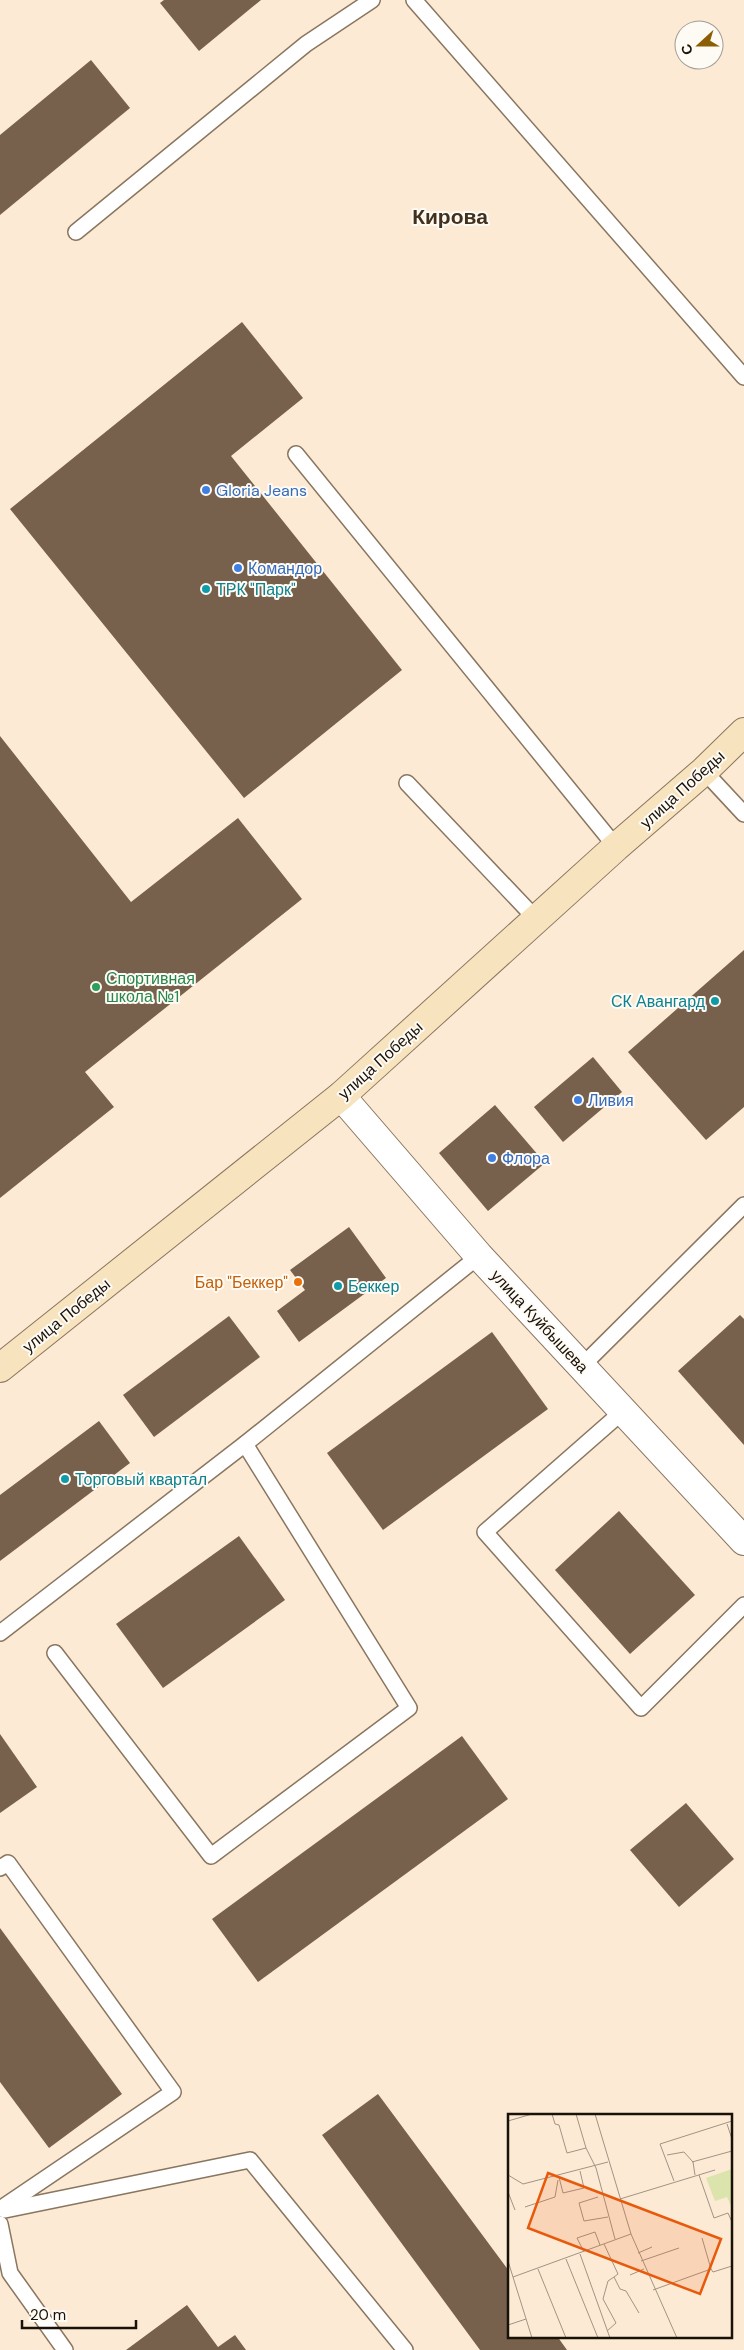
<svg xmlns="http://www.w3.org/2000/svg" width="744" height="2350" viewBox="0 0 744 2350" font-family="'DM Sans',sans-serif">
<rect width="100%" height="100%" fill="#fcead5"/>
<g fill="#77614d">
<polygon points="164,0 261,0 199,51 160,3"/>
<polygon points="91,60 130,108 0,215 0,135"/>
<polygon points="242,322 303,398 231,456 402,670 244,798 10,509"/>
<polygon points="0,736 131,902 238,818 302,899 85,1072 114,1107 0,1198"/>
<polygon points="744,950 744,1107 706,1140 628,1052"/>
<polygon points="593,1057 622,1092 563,1142 534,1107"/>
<polygon points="495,1105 545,1163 488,1211 439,1153"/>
<polygon points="349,1227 386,1278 299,1342 277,1311 305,1290 290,1270"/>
<polygon points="740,1315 744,1319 744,1445 678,1371"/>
<polygon points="229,1316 260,1357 154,1437 123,1395"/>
<polygon points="492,1332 548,1409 383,1530 327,1453"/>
<polygon points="99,1421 130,1463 0,1561 0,1495"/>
<polygon points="619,1511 695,1595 630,1654 555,1570"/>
<polygon points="239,1536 285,1600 163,1688 116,1624"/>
<polygon points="0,1734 37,1787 0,1813"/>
<polygon points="462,1736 508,1799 258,1982 212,1919"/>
<polygon points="686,1803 734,1859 679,1907 630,1850"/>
<polygon points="0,1928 122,2094 49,2148 0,2082"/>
<polygon points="378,2094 509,2271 509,2336 557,2336 567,2350 480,2350 322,2135"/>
<polygon points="187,2305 218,2347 235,2335 246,2350 126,2350"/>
</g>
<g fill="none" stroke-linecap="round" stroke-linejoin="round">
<g stroke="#8a765f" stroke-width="18">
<g id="lane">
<polyline points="414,0 744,377"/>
<polyline points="76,232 306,44 372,0"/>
<polyline points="296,454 616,847"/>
<polyline points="704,771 744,814"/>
<polyline points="407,783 537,920"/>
<polyline points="582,1366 744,1205"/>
<polyline points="622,1412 485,1532 641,1708 744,1605"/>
<polyline points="0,1633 245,1444 479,1256"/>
<polyline points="55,1653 211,1856 409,1708 245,1444"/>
<polyline points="0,1868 8,1863 173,2092 0,2209"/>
<polyline points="5,2210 250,2160 405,2350"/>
<polyline points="0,2224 10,2273 65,2350"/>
</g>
</g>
<g stroke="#8a765f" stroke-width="30">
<polyline id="street" points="341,1096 479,1256 744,1541"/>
</g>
<g stroke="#8a765f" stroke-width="30">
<polyline id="secondary" points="0,1368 341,1096 616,847 704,771 744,732"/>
</g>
<use href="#lane" stroke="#fff" stroke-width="15"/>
<use href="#street" stroke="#fff" stroke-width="28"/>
<use href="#secondary" stroke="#f7e3bd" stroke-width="28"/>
</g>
<g fill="#3f7fe0" stroke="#fefaf4" stroke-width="2">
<circle cx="206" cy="490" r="5"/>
<circle cx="238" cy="568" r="5"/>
<circle cx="578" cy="1100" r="5"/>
<circle cx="492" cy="1158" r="5"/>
</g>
<g fill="#0f9aa8" stroke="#fefaf4" stroke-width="2">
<circle cx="206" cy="589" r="5"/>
<circle cx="715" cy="1001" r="5"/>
<circle cx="338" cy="1286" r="5"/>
<circle cx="65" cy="1479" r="5"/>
</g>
<circle fill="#2e9e5b" stroke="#fefaf4" stroke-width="2" cx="96" cy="987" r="5"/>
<circle fill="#e8710a" stroke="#fefaf4" stroke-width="2" cx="298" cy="1282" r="5"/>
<g text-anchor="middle" stroke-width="4" stroke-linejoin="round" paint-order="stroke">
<g font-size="16" fill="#366cbe" stroke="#fefaf4" text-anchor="start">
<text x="216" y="496">Gloria Jeans</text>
<text x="248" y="574">Командор</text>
<text x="588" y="1106">Ливия</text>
<text x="502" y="1164">Флора</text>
</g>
<g font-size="16" fill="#0d838f" stroke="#fefaf4" text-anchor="start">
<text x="216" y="595">ТРК "Парк"</text>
<text x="705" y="1007" text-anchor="end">СК Авангард</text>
<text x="348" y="1292">Беккер</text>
<text x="75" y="1485">Торговый квартал</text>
</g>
<g font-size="16" fill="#191209" stroke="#fefaf4">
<text transform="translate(682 789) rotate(-42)" y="6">улица Победы</text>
<text transform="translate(380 1060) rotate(-42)" y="6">улица Победы</text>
<text transform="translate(66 1315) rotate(-39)" y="6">улица Победы</text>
<text transform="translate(540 1321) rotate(47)" y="6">улица Куйбышева</text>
</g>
<g font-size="16" fill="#27864d" stroke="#fefaf4" text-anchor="start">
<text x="106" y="984">Спортивная<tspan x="106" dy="18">школа №1</tspan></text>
</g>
<g font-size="16" fill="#c56008" stroke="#fefaf4" text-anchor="end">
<text x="288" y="1288">Бар "Беккер"</text>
</g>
<g font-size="21" font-weight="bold" fill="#42311c" stroke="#fefaf4">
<text x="450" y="224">Кирова</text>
</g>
</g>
<g transform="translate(508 2114)">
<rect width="224" height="224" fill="#fcead5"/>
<path d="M 224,55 L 224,94 L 219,83 L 207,87 L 198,64 Z" fill="#dce4ae"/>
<path fill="none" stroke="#a19483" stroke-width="1" d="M 44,0 L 47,10 L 51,11 L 59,39 L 78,34 L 88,54 L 107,125M 68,0 L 78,34M 87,0 L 123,120 L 169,224M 0,7 L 24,0M 219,10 L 224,25M 159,41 L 176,38 L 185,48 L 187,61M 184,48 L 224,37M 0,61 L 15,70 L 100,48M 191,61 L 206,104 L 220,99 L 224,108M 51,63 L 55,79 L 76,74 L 72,57M 166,67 L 152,30 L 224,7M 0,78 L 7,96M 90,83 L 71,89 L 76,107 L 100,103M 112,85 L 207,56M 17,93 L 47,83 L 50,66M 194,124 L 203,155M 96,130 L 110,160 L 106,163 L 112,175 L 118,177 L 131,199M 76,138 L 69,124 L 87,118 L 92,131M 130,139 L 144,133M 72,140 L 102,224M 58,145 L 90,224M 0,147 L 24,224M 133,147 L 171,134M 30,155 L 58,224M 122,161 L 136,155M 5,163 L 123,120M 145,176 L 203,155 L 205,158 L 224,152M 0,211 L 18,205M 99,217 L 108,209 L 95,185 L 100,167 L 106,163"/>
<path fill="#e8590c" fill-opacity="0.15" stroke="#e8590c" stroke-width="2.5" d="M 40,59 L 213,125 L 192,180 L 20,114 Z"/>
<rect width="224" height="224" fill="none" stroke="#191209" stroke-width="2.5"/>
</g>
<g transform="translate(699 45) rotate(249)"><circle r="24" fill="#fefaf4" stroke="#a29d96"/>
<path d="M0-4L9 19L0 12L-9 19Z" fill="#8c5e04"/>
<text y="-8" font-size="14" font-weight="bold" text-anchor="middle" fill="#191209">С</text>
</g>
<path d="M22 2320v8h114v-8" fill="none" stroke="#191209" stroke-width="2.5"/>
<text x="30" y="2320" font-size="15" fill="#191209" stroke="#fefaf4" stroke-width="4" paint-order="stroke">20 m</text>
</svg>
